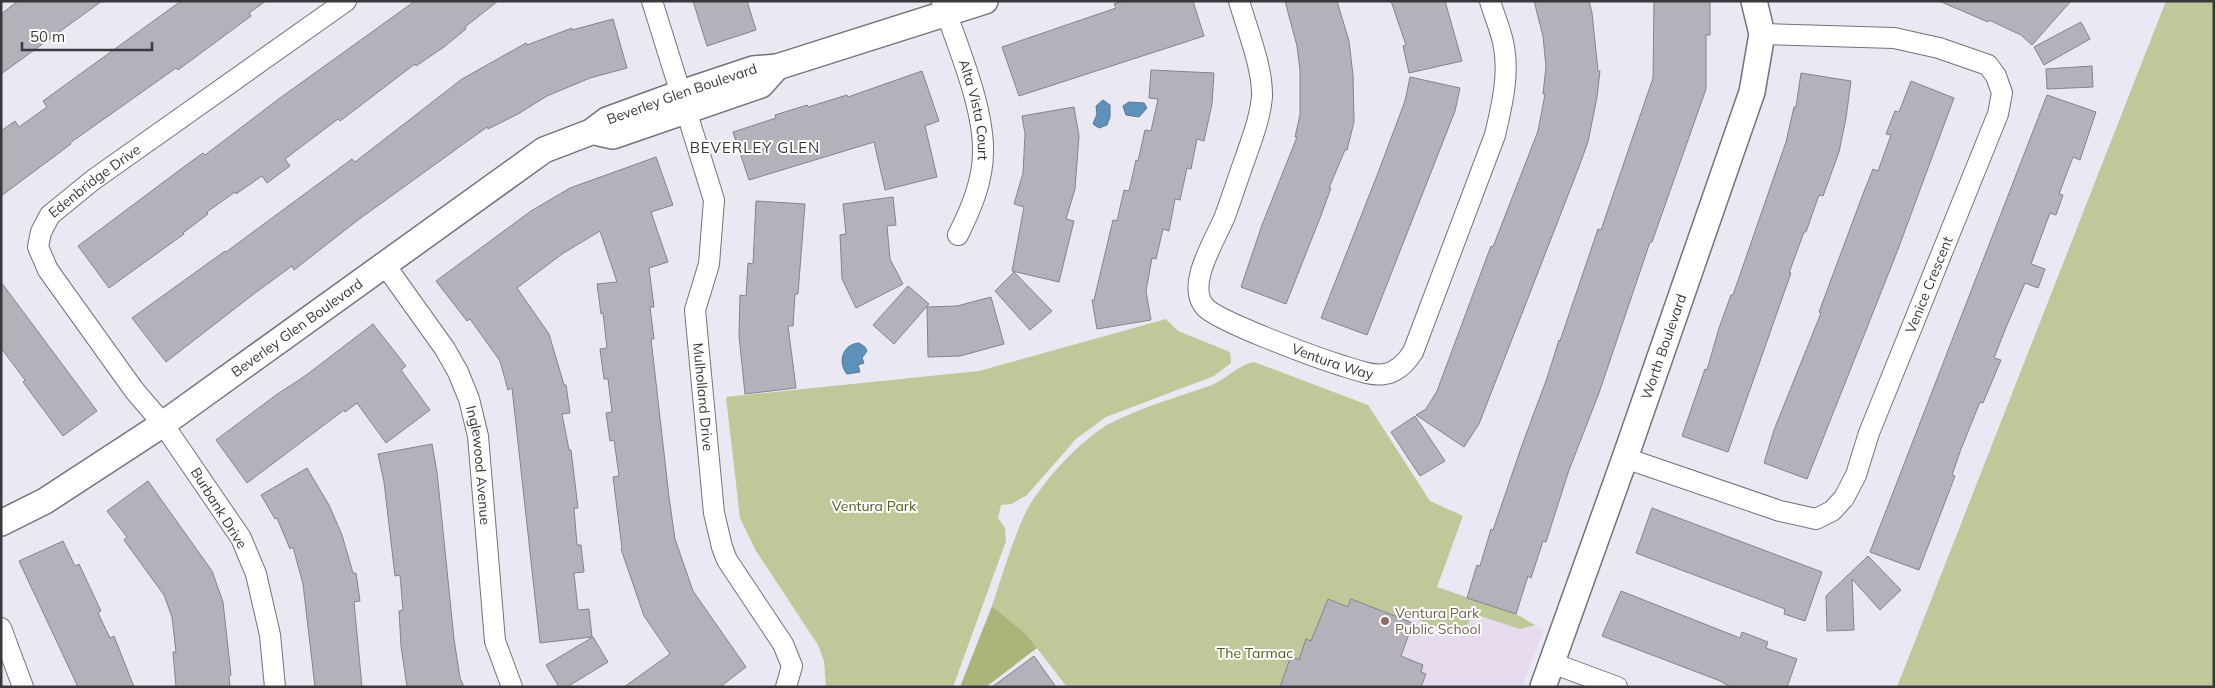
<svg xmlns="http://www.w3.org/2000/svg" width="2215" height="688" viewBox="0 0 2215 688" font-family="Mulish,sans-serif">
<rect width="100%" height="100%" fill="#e9e8f3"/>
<polygon fill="#e6dbef" points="1330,558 1437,587 1516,614 1544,629 1522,687 1146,687"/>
<g fill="#bfc898">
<polygon points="2166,1 2214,1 2214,687 1897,687"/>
<polygon points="1166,319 1178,331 1230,352 1231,363 1214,376 1106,417 1076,439 1027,495 1011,504 1001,505 998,518 1005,528 1006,541 953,687 826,687 824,661 818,645 756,551 740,518 726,397 979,371"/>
<path d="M 1254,362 L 1368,405 L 1430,501 L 1463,516 L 1437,587 L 1516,614 L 1535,625 L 1520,629 L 1474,614 C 1470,619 1468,626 1462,629 C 1448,636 1413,617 1399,611 L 1396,617 L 1351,599 L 1348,607 L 1328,599 L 1311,641 L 1306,640 L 1299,660 L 1291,657 L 1280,687 L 1067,687 L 1026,634 L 992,606 C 1002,576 1011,545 1024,516 C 1037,487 1080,440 1109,424 C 1141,407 1178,397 1212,385 C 1227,378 1238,365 1254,362 Z"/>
</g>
<polygon fill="#abb579" points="992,606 1026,634 1037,648 986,687 960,687"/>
<g fill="#5f92ba" stroke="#547794">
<polygon points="1103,100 1110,105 1110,117 1107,125 1099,128 1093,124 1097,114 1096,106"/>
<polygon points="1129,102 1144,103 1147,108 1139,117 1126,115 1123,106"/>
<path d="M 859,343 L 865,347 L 867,351 L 862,358 L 864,363 L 858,365 L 860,372 L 847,374 C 837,362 843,344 859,343 Z"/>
</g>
<g fill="#b4b1bb" stroke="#86838d">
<polygon points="18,1 102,1 1,74 1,14"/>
<polygon points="181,1 266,1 249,13 251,16 178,70 176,68 70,143 71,144 1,196 1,131 15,121 19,127 47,107 43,101"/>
<polygon points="415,1 498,1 465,27 466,29 444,47 416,66 415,64 340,121 338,119 285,159 290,166 267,183 262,176 236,194 235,192 207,212 208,214 183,233 184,234 109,288 78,246 185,166 203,153 205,155 280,98"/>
<polygon points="693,1 747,1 756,30 707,46"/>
<polygon points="1124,1 1193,1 1204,36 1019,96 1002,47 1116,8 1114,4"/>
<polygon points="1285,1 1337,1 1349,41 1353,75 1354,122 1347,150 1345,150 1329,188 1331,188 1320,218 1286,304 1241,287 1262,225 1297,137 1295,137 1300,115 1300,70 1297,46"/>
<polygon points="1391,1 1445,1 1462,61 1409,73 1403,46 1406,45"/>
<polygon points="1534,1 1589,1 1592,13 1598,71 1600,71 1597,97 1588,142 1577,172 1479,424 1464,447 1416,415 1426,409 1437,391 1491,246 1493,247 1538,131 1545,94 1543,94 1546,67 1543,36"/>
<polygon points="1654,1 1710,1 1710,35 1706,35 1706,89 1652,242 1650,242 1599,393 1569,470 1546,542 1543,541 1531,578 1528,576 1516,614 1467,598 1477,565 1480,566 1491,529 1493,530 1521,448 1547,378 1559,340 1560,341 1598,229 1601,230 1653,78"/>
<polygon points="1939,1 2071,1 2032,45 2021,35 1989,20 1988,22"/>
<polygon points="613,19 627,68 590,78 547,96 518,114 488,129 487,127 358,220 294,270 292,266 255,293 166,362 132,318 225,251 226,252 352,159 355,162 462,79 526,43 527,45 572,28 572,30"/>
<polygon points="2081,22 2090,39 2044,65 2034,47"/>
<polygon points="2092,66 2093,87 2047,89 2046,69"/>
<polygon points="1151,70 1214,73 1212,104 1204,141 1197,139 1191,169 1187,168 1180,200 1175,199 1169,231 1163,229 1156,259 1152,258 1146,291 1151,320 1097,329 1092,300 1094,300 1113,220 1117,221 1124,190 1129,191 1136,160 1138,161 1145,130 1151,131 1158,99 1149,98"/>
<polygon points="922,71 939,121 925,126 937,177 885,190 874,142 749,180 733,132 776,118 775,115 807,105 808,107 847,95 848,97"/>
<polygon points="1801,73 1851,81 1846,118 1839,152 1823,196 1819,195 1806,232 1804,232 1789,273 1791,273 1728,452 1682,436 1705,369 1707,370 1719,328 1731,295 1733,295 1786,142 1794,107 1796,107"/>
<polygon points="1410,77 1460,88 1455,111 1367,335 1321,318 1378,173 1405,101"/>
<polygon points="1911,81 1954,98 1897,252 1807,479 1764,463 1774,430 1821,313 1819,312 1863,194 1873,169 1878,171 1891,135 1886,134 1895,111 1899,112"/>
<polygon points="2047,95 2096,112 2080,160 2073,157 2059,194 2063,195 2056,215 2050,213 2031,264 2045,269 2038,288 2025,283 2005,330 1994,358 2001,360 1983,403 1980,402 1961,449 1952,475 1955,476 1919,570 1870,552"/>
<polygon points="1074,107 1079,136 1075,189 1066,219 1074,221 1059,282 1012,271 1024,207 1014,204 1023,173 1025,134 1022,116"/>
<polygon points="656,157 673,205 651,212 668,262 649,268 654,307 650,307 654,339 651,339 669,497 675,539 693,591 746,667 720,687 624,687 670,654 644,616 621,549 622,548 613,477 619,476 614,440 610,441 606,413 612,412 608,379 604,379 600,349 607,348 603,313 601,314 597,284 617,282 600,231 562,254 517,288 549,334 564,385 566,385 570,413 562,414 569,450 571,450 578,508 574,508 577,545 581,545 584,572 574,573 578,610 589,609 592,637 540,643 512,388 508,390 500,361 470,319 467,321 436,281 531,211 570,188"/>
<polygon points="893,197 896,225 887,226 890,259 903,284 856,308 842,279 840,235 846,234 843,204"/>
<polygon points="756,201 805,204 798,294 795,294 793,326 788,326 796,388 745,394 739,336 740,295 746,296 748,263 753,264"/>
<polygon points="1014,272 1052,311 1030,330 995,291"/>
<polygon points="1,282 97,411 63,436 23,382 25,380 1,348"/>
<polygon points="908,286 929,304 894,344 873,325"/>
<polygon points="991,297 1004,344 960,356 928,357 927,307 957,306"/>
<polygon points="373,324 406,366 401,370 430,410 386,443 357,403 345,412 344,410 247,483 216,440 276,395 305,376"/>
<polygon points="1415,416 1445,461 1420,476 1391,432"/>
<polygon points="432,444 437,472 454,639 460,678 464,687 407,687 401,646 399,611 403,610 400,575 395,576 384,482 378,454"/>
<polygon points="307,468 329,505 342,535 353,573 356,573 360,601 354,602 362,687 315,687 303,584 293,547 290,549 277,518 275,519 261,495"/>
<polygon points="148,481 212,571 223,602 231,675 229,676 230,687 176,687 173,652 176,652 172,617 164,595 124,540 127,537 107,511"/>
<polygon points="1652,508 1822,572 1805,621 1784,614 1785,609 1636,553"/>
<polygon points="63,541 75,566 79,564 101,611 98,613 110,638 114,636 134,687 78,687 19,561"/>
<polygon points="1868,556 1901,590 1880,610 1852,579 1854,630 1827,631 1826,596"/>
<polygon points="1621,591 1740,638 1742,632 1768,642 1766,648 1797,659 1787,687 1732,687 1723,683 1723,682 1602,636"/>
<polygon points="1328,599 1348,607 1351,599 1413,623 1401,656 1423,665 1421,672 1426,674 1421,687 1280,687 1291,656 1299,660 1306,639 1311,641"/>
<polygon points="593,637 608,662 567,687 559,687 546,665"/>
<polygon points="1034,656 1056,687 992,687"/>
</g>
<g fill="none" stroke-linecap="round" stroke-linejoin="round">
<g stroke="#74737d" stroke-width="22">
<g id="minor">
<path id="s1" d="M 652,1 L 714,200 L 709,264 L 695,310 L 714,513 L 722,547 L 727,560 L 783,644 L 792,666 L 786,687"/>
<path id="s2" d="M 942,1 C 957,44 984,107 983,152 C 983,181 971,209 958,235"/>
<path id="s3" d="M 1239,1 C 1247,29 1263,68 1262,97 C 1260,119 1252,138 1245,159 C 1238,178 1232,197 1225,216 C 1216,239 1185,285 1205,307 C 1217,321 1315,357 1337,364 C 1370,374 1391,386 1413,352 L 1495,135 C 1502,105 1510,73 1503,42 C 1500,28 1494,15 1490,1"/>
<path id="s4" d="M 385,265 L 445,349 L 458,372 L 469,399 L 478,436 L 495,641 L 512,687"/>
<path id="s5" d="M 1625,458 L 1780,511 L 1816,519 L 1832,511 L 1844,498 L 1856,475 L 1869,433 L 1998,114 L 2002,93 L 1996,76 L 1988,65 L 1939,48 L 1894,38 L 1762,34"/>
<polyline points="1,628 23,687"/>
<polyline points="1552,663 1617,687"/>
<path id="s6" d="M 275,687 L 270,635 L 256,574 L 241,538 L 163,424 L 134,390 L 48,270 L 38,247 L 41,232 L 50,215 L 93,180 L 346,1"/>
</g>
</g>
<g stroke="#74737d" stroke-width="28">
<g id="tertiary">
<polyline points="599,133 613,136 761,85 777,67"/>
<path id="s7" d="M 1,523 L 45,501 L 163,424 L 544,150 L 591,132 L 607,120 L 681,93 L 753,69 L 777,67 L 985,1"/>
<path id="s8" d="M 1543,687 L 1625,458 L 1752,92 L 1762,34 L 1754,1"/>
</g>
</g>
<use href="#minor" stroke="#fff" stroke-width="20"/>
<use href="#tertiary" stroke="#fff" stroke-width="25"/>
</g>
<circle fill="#8d6e63" stroke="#fff" stroke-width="2" cx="1385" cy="621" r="5"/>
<g text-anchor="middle" stroke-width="4" stroke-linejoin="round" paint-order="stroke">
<g font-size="14" fill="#39383c" stroke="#fff">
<text dy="5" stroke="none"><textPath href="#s7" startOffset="809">Beverley Glen Boulevard</textPath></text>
<text dy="5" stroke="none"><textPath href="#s2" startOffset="114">Alta Vista Court</textPath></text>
<text dy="5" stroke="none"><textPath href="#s6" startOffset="600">Edenbridge Drive</textPath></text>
<text dy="5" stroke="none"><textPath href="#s5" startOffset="466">Venice Crescent</textPath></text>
<text dy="5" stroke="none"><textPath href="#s7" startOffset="355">Beverley Glen Boulevard</textPath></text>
<text dy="5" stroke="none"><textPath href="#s8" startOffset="361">Worth Boulevard</textPath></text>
<text dy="5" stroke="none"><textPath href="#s3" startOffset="461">Ventura Way</textPath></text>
<text dy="5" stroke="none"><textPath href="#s1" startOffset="408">Mulholland Drive</textPath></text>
<text dy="5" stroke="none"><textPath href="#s4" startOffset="226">Inglewood Avenue</textPath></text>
<text transform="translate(219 508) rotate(58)" y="5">Burbank Drive</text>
</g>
<g font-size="14" fill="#525a16" stroke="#fff">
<text x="874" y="511">Ventura Park</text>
<text x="1255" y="658">The Tarmac</text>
</g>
<g font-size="14" fill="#785e54" stroke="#fff" text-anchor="start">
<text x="1395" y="618">Ventura Park<tspan x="1395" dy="16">Public School</tspan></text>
</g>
<g font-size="15" letter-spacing="1" fill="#39383c" stroke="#fff">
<text x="755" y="153">BEVERLEY GLEN</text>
</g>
</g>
<rect width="2215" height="688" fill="none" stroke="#39383c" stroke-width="5"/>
<path d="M22 42v8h130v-8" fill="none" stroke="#39383c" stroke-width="2.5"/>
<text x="30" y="42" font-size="15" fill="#39383c" stroke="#ffffff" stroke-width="4" paint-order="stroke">50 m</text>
</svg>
